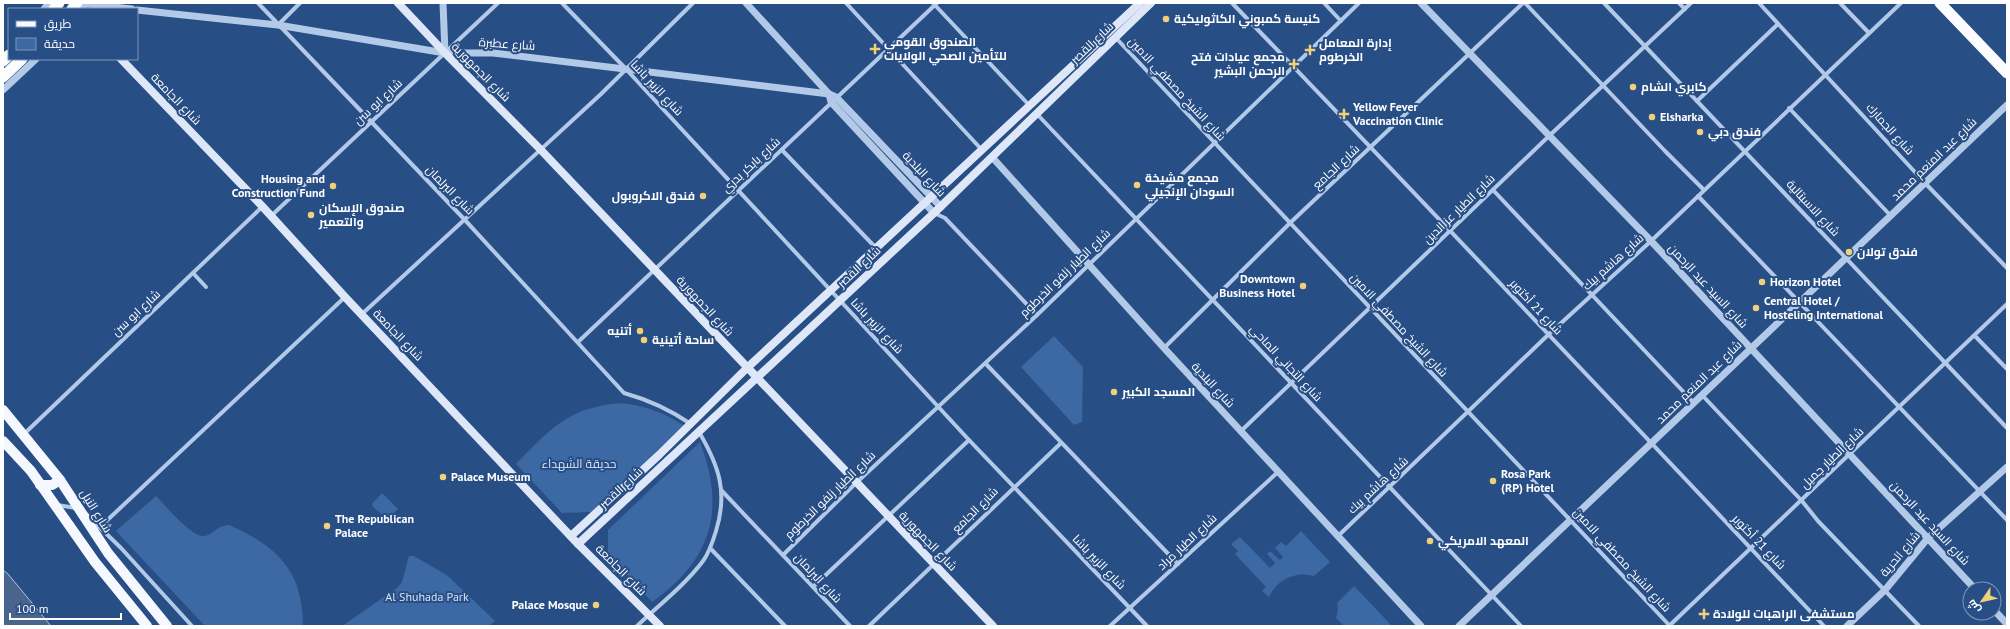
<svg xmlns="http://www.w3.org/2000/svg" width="2010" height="629" viewBox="0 0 2010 629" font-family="'PT Sans',Cairo,sans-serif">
<rect width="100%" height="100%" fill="#284e86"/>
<g fill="#3c68a3">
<polygon points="1054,336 1083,367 1082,422 1074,425 1021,367"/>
<path d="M 620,403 C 647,406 662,412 685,426 L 591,512 L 562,513 L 516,464 C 551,428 568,408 620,403 Z"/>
<path d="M 700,442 C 726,511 712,559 652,602 L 608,554 L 608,530 Z"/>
<polygon points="382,493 398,509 389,517 385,517 373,507 372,504"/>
<path d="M 156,496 C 164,504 194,540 205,536 C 214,534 217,525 229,525 C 277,546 303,571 303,626 L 205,626 L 116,531 Z"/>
<path d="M 1301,531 L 1330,562 L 1314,576 C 1295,571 1277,580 1269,597 L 1262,591 L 1266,587 L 1235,554 L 1238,551 L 1231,544 L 1240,537 L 1270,568 L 1275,563 L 1267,554 L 1270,551 L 1280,560 L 1283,557 L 1275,548 L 1281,542 L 1286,546 Z"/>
<polygon points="409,556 414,556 448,576 495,621 489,626 342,626 397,588 402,582"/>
<polygon points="1354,586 1392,626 1344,626 1336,618 1338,610 1337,603"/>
</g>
<polygon fill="#4a658d" stroke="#a8c4e8" points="3,570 8,574 51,626 3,626"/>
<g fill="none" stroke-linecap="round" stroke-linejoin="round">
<g stroke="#b3c9e8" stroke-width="4">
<path d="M 258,3 L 464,219 L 624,393 C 649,400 669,409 691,424"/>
<polyline points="562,3 625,68 969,440 1147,626"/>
<polyline points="846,3 982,150"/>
<polyline points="933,3 1029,105"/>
<path d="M 1232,3 C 1431,209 1628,418 1824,626"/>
<polyline points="1324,3 1341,21"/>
<polyline points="1525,3 1665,151 1704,190"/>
<polyline points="1604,3 2007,428"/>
<polyline points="1679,3 1685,9"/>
<polyline points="1759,3 1925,183 2007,268"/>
<polyline points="1840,3 1869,33"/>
<polyline points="278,25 300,3"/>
<polyline points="1115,37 1670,626"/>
<polyline points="1697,101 1778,24"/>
<polyline points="1789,108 1891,216"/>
<polyline points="1036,113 1521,626"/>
<polyline points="782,150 876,248"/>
<polyline points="1493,190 1694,403"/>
<polyline points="1698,196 2007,520"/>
<polyline points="934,213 945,218 1037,315"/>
<polyline points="271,216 498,3"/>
<polyline points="193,273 206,287"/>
<polyline points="362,314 601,94 693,3"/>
<polyline points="1975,336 2007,369"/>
<polyline points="578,342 937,3"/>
<polyline points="1164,348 1290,223 1523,3"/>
<polyline points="986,364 1178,564"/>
<polyline points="1702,395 1802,501 1818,521 1919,626"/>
<polyline points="1241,431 1549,136 1691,3"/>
<polyline points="24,434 262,207"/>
<polyline points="722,491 850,626"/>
<polyline points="57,505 76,508"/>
<polyline points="85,513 121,548 192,626"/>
<polyline points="100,527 345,297"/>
<polyline points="1338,536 1548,335 1651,241 1901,3"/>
<polyline points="710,548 785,626"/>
<polyline points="783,555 856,483 1037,315 1359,3"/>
<polyline points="813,587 969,440"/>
<path d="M 637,626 C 659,605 685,585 703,561 C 709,553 713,541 716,531 C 728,492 719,466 699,432"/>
<polyline points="869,626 1061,443"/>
<polyline points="1110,626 1278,472"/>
<polyline points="1669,626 2007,304"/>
</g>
<g stroke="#b3c9e8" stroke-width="7">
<polyline points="443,3 445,53"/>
<polyline points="746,3 829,94 836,97 941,207"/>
<polyline points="1421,3 1651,241 1975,589"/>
<polyline points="44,9 49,3"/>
<polyline points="73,9 87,4 132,9"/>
<polyline points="137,10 278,25 445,53 493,53 829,94"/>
<polyline points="3,90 36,59"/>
<polyline points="829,94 831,102 934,213"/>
<polyline points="992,157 1164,348 1421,626"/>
<polyline points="1994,610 2007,624"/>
<polyline points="1459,626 2007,105"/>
<polyline points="1847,626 1885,590 1928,538 2007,467"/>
</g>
<g stroke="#dde7f7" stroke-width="8">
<polyline points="398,3 445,53 540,149 993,626"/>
<polyline points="121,59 262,206 345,297 578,544 660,626"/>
<polyline points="571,536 659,455 747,368 1140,3"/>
<polyline points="578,544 934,213 1151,3"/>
</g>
<g stroke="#f5f8fe" stroke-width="10">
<polyline points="3,410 60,480 108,553 167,626"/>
<polyline points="3,441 31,471 95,562 147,626"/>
<polyline points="40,485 52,485 60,480"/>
</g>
<g stroke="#fafcfe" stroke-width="11">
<polyline points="1940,3 2007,73"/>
<polyline points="54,9 59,3"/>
<polyline points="72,9 77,3"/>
<polyline points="3,61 9,55"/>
<polyline points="3,77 22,59"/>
</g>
</g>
<g fill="#f0d179" stroke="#284e86" stroke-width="1.5">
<circle cx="1166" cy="19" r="4"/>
<path d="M873 43h4v4h4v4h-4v4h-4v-4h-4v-4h4z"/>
<path d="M1308 44h4v4h4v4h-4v4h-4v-4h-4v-4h4z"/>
<path d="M1292 58h4v4h4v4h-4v4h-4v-4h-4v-4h4z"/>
<circle cx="1633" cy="87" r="4"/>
<path d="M1342 108h4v4h4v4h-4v4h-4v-4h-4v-4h4z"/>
<circle cx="1652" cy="117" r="4"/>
<circle cx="1700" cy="132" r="4"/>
<circle cx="1137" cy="185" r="4"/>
<circle cx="333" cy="186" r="4"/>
<circle cx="703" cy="196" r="4"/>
<circle cx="311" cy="215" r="4"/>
<circle cx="1849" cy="252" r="4"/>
<circle cx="1762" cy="282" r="4"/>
<circle cx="1303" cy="286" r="4"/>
<circle cx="1756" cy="308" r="4"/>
<circle cx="640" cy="331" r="4"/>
<circle cx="644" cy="340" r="4"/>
<circle cx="1114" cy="392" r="4"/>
<circle cx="443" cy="477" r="4"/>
<circle cx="1493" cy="481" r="4"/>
<circle cx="327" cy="526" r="4"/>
<circle cx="1430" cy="541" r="4"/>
<circle cx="596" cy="605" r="4"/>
<path d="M1702 608h4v4h4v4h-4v4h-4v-4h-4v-4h4z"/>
</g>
<g text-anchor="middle" stroke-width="4" stroke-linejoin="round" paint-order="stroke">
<g font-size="12" font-weight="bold" fill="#fff" stroke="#284e86" text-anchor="start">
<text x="1174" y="23">كنيسة كمبوني الكاثوليكية</text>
<text x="884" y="46">الصندوق القومي<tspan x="884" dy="14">للتأمين الصحي الولايات</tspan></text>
<text x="1319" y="47">إدارة المعامل<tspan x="1319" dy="14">الخرطوم</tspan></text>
<text x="1285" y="61" text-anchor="end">مجمع عيادات فتح<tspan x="1285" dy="14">الرحمن البشير</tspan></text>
<text x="1641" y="91">كابري الشام</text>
<text x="1353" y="111">Yellow Fever<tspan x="1353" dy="14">Vaccination Clinic</tspan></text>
<text x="1660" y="121">Elsharka</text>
<text x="1708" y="136">فندق دبي</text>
<text x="1145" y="182">مجمع مشيخة<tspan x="1145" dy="14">السودان الإنجيلي</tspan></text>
<text x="325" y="183" text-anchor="end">Housing and<tspan x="325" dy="14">Construction Fund</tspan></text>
<text x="695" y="200" text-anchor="end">فندق الاكروبول</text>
<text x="319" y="212">صندوق الإسكان<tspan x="319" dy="14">والتعمير</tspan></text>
<text x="1857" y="256">فندق تولان</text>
<text x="1295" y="283" text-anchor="end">Downtown<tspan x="1295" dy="14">Business Hotel</tspan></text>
<text x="1770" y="286">Horizon Hotel</text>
<text x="1764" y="305">Central Hotel /<tspan x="1764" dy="14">Hosteling International</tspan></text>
<text x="632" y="335" text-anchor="end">أتنيه</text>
<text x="652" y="344">ساحة أتينية</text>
<text x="1122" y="396">المسجد الكبير</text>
<text x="1501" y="478">Rosa Park<tspan x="1501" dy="14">(RP) Hotel</tspan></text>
<text x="451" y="481">Palace Museum</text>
<text x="335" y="523">The Republican<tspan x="335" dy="14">Palace</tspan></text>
<text x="1438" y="545">المعهد الامريكي</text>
<text x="588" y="609" text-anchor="end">Palace Mosque</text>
<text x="1713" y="618">مستشفى الراهبات للولادة</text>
</g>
<g font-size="12" fill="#fff" stroke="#284e86">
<text transform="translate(1092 43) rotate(-44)" y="4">شارع القصر</text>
<text transform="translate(507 44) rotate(4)" y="4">شارع عطبرة</text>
<text transform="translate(481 72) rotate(45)" y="4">شارع الجمهورية</text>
<text transform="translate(657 88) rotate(47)" y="4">شارع الزبير باشا</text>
<text transform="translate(1177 89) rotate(47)" y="4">شارع الشيخ مصطفي الامين</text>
<text transform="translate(176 99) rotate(46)" y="4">شارع الجامعة</text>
<text transform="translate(378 102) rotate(-43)" y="4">شارع ابو سن</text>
<text transform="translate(1890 129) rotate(48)" y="4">شارع الجمارك</text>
<text transform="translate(1934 159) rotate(-44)" y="4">شارع عبد المنعم محمد</text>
<text transform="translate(751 165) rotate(-43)" y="4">شارع بابكر بدري</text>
<text transform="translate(1336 167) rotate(-43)" y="4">شارع الجامع</text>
<text transform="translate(924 174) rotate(47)" y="4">شارع البلدية</text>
<text transform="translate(450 190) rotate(46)" y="4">شارع البرلمان</text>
<text transform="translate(1813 208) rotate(47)" y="4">شارع الاسبتالية</text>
<text transform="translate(1459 209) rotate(-44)" y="4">شارع الطيار عز الدين</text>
<text transform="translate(1613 262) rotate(-42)" y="4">شارع هاشم بيك</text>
<text transform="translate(859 267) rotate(-43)" y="4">شارع القصر</text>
<text transform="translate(1065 273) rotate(-44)" y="4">شارع الطيار زلفو الخرطوم</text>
<text transform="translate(1708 286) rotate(47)" y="4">شارع السيد عبد الرحمن</text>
<text transform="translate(705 306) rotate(47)" y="4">شارع الجمهورية</text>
<text transform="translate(1536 307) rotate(47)" y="4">شارع 21 أكتوبر</text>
<text transform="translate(136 313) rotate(-43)" y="4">شارع ابو سن</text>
<text transform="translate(1399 325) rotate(47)" y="4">شارع الشيخ مصطفي الامين</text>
<text transform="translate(877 326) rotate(47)" y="4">شارع الزبير باشا</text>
<text transform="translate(398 335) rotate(46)" y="4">شارع الجامعة</text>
<text transform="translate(1286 363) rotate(47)" y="4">شارع التجاني الماحي</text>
<text transform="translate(1699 382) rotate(-44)" y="4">شارع عبد المنعم محمد</text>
<text transform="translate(1213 385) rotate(47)" y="4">شارع البلدية</text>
<text transform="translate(1832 458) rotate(-44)" y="4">شارع الطيار جميل</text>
<text transform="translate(1378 485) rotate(-43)" y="4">شارع هاشم بيك</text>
<text transform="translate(621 488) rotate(-43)" y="4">شارع القصر</text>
<text transform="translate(830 495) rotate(-44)" y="4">شارع الطيار زلفو الخرطوم</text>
<text transform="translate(975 510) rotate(-45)" y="4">شارع الجامع</text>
<text transform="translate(96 511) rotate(58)" y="4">شارع النيل</text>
<text transform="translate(1930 523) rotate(47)" y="4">شارع السيد عبد الرحمن</text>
<text transform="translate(928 541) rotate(46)" y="4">شارع الجمهورية</text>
<text transform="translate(1187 542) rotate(-43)" y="4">شارع الطيار مراد</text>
<text transform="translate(1759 542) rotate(46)" y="4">شارع 21 أكتوبر</text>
<text transform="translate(1900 554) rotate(-50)" y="4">شارع الحرية</text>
<text transform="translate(1622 560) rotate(47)" y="4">شارع الشيخ مصطفي الامين</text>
<text transform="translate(1099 562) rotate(46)" y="4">شارع الزبير باشا</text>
<text transform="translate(621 570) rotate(45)" y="4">شارع الجامعة</text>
<text transform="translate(818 578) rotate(47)" y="4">شارع البرلمان</text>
</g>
<g font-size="12" fill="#d7e4f6" stroke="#284e86">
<text x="579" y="468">حديقة الشهداء</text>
<text x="427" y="601">Al Shuhada Park</text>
</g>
</g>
<rect width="2010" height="629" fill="none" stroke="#ffffff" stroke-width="8"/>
<rect x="8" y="8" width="130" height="52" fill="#284e86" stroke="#7e95b6"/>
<rect x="16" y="21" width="20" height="6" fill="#f5f8fe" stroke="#7e95b6"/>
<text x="44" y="28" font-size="12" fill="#ffffff">طريق</text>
<rect x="16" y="38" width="20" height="12" fill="#3c68a3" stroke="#7e95b6"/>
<text x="44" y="48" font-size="12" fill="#ffffff">حديقة</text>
<g transform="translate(1982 601) rotate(236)"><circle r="19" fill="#284e86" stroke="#7e95b6"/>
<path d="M0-3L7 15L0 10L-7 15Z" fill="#f0d179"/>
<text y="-6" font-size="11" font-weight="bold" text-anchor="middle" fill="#ffffff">ش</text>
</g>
<path d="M10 613v6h111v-6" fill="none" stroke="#ffffff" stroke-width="2"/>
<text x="16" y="613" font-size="12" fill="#ffffff" stroke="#284e86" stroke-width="3" paint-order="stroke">100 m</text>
</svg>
